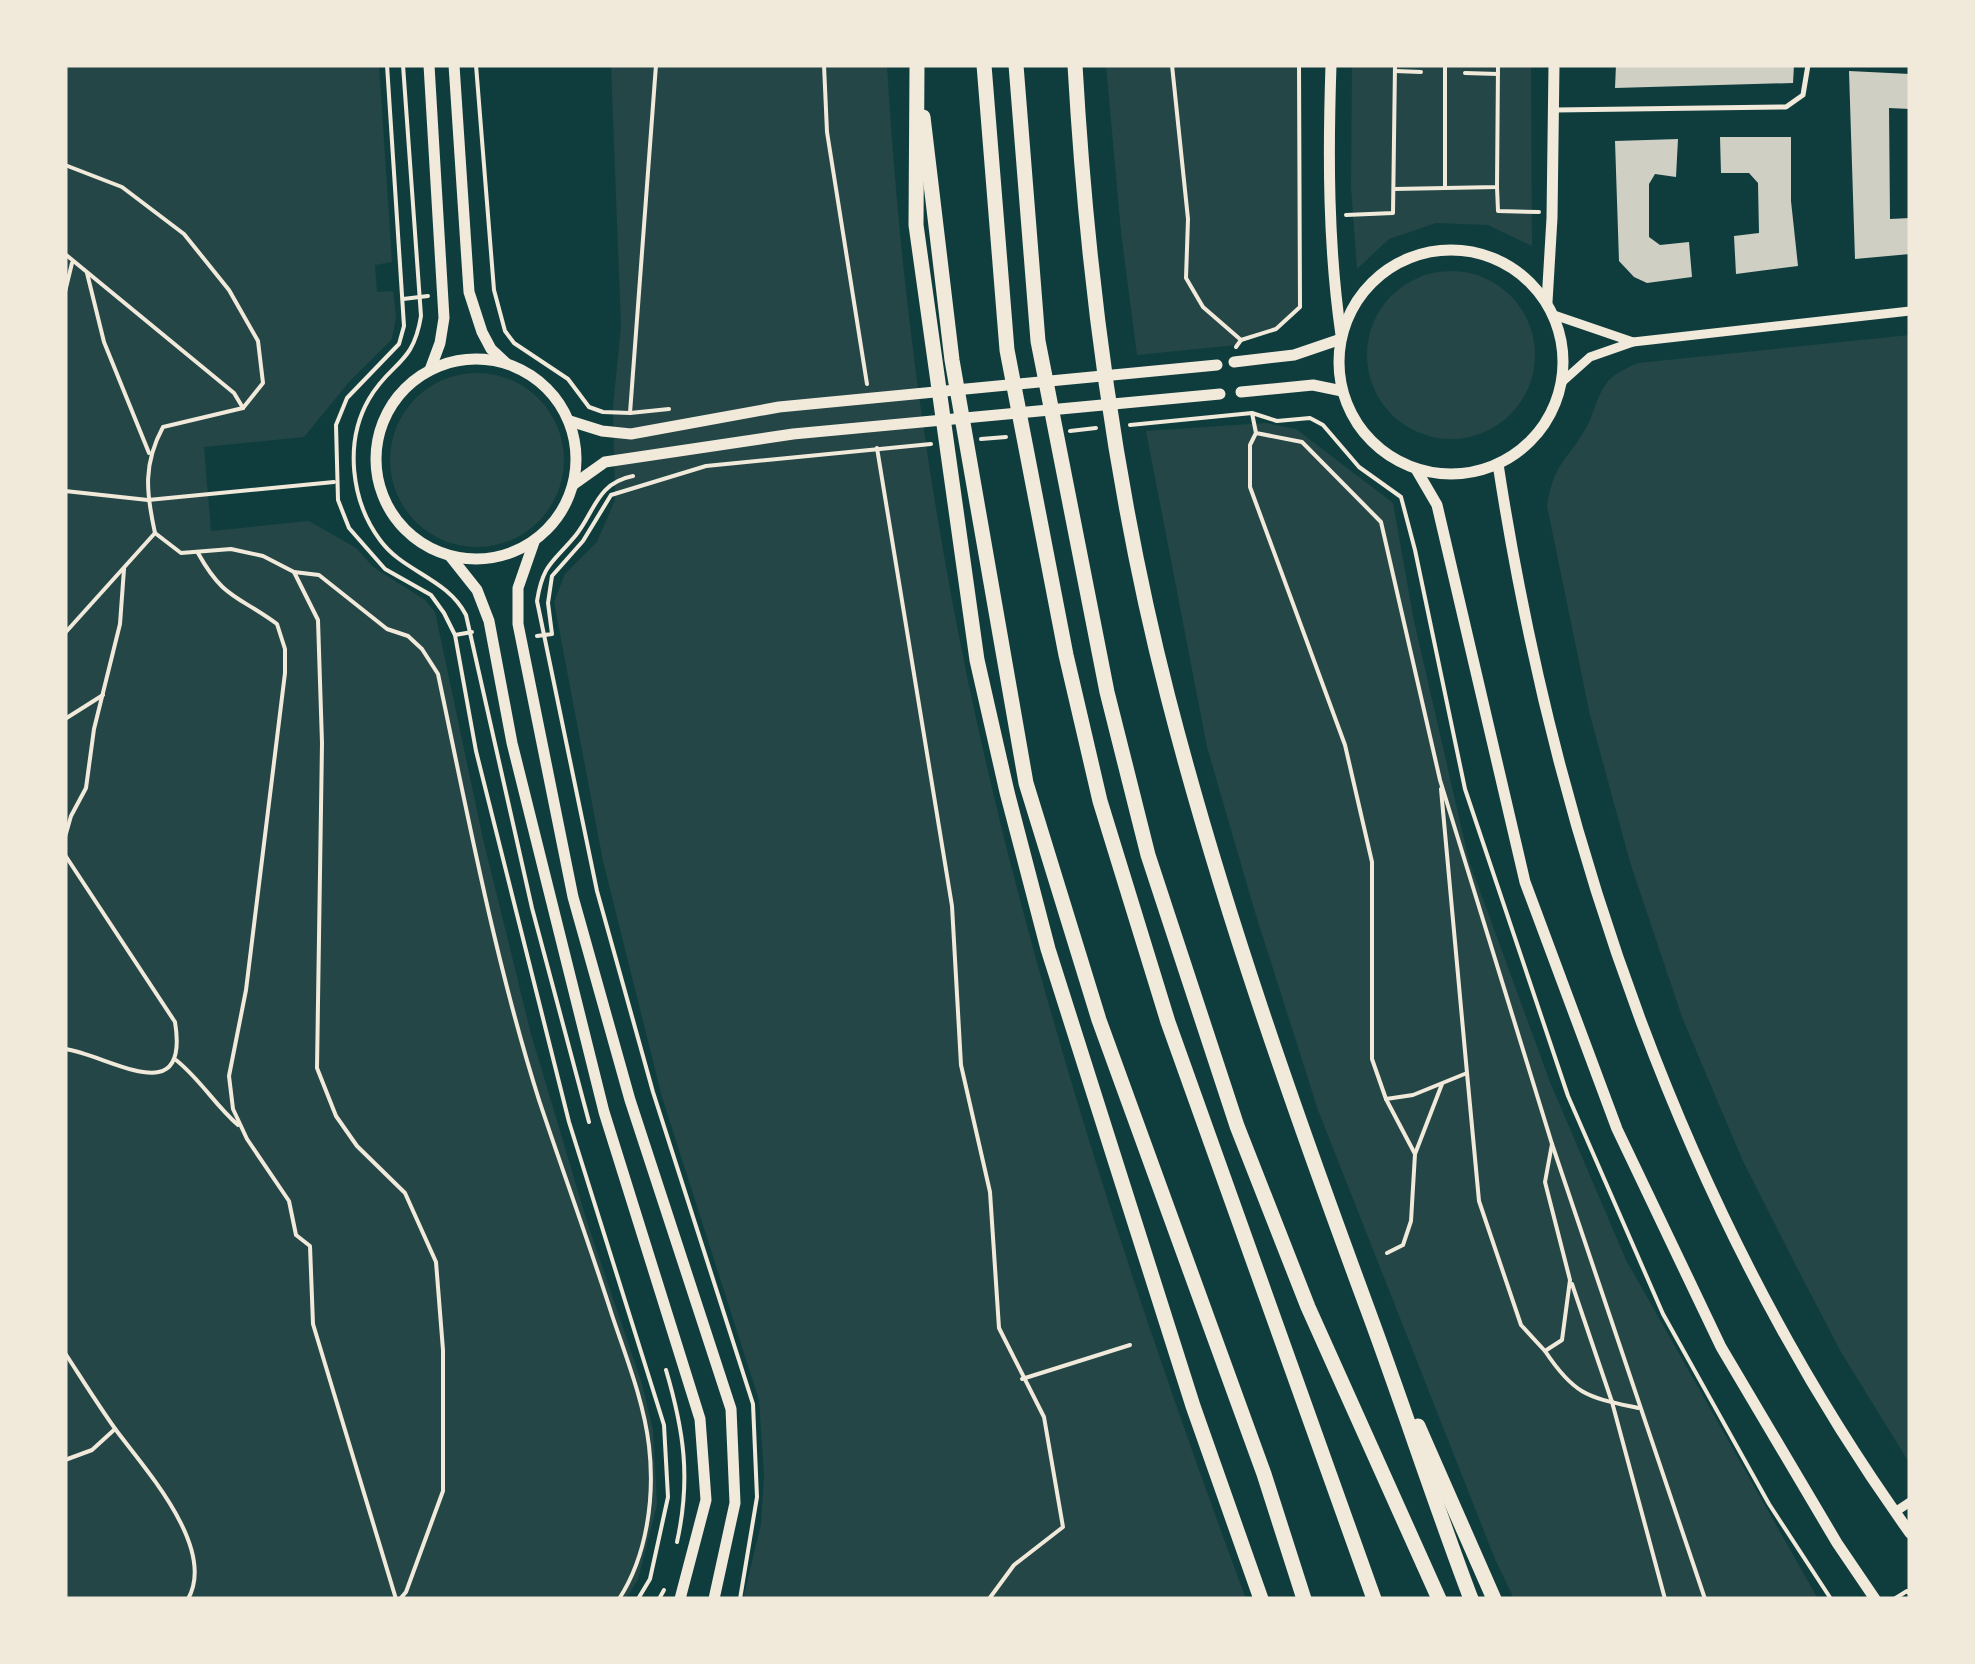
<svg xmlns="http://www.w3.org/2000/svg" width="1975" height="1664" viewBox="0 0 1975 1664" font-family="'PT Sans',sans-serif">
<rect width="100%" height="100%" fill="#0f3d3e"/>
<g fill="#244646">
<polygon points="65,65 379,65 392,262 375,265 377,292 393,291 396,317 392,339 349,382 304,437 204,447 211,531 309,521 356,548 373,567 425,600 435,612 483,839 531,1034 588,1225 642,1384 653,1430 657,1505 638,1579 626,1599 65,1599"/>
<path d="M 611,65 L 887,65 C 903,344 947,625 1019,896 C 1081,1132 1161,1370 1246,1599 L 743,1599 L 761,1524 L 764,1475 L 759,1400 L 662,1097 L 603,861 L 554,602 L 565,574 L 597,542 L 615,500 L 613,406 L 621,326 Z"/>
<polygon points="1106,65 1299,65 1300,307 1276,329 1241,340 1236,345 1137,355 1121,232"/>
<polygon points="1352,65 1531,65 1532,246 1488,225 1436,223 1389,239 1357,269 1351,187"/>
<circle cx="1451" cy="355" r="84"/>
<path d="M 1910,335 L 1910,1464 L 1841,1352 L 1794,1262 L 1742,1159 L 1682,1017 L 1630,862 L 1590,715 L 1547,506 C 1554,459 1571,459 1589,422 C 1595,408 1599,391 1610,379 C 1618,372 1628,367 1638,363 Z"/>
<circle cx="477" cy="460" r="87"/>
<polygon points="1265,423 1296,429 1393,503 1414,621 1469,861 1550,1082 1626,1260 1818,1599 1514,1599 1495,1559 1318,1110 1255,912 1207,747 1146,431"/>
</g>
<g fill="#cfcfc3">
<polygon points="1616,65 1794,65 1793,83 1615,88"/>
<polygon points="1849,71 1910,74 1910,109 1889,108 1890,219 1910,218 1910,254 1855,259"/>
<polygon points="1720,137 1791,137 1791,201 1798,266 1736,274 1734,236 1759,233 1758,183 1749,173 1721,173"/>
<polygon points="1678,139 1676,177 1655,174 1649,184 1649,237 1660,245 1689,242 1692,277 1647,283 1634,277 1619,261 1615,141"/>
</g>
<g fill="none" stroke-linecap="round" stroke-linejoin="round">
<g stroke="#f1e9da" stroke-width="4">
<polyline points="387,65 404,326 399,344 347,398 336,425 338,500 349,528 385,569 431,595 444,613 455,635 476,751 569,1122 664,1425 668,1497 650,1579 638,1599"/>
<path d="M 403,65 L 421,316 C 413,366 391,361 369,399 C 344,442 351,501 380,540 C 403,572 447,578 466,615 L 532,908 L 589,1122"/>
<polyline points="476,65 494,290 505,331 514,343 568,379 589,407 603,412 630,413 669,409"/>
<polyline points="824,65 827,132 867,384"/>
<polyline points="1172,65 1188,219 1186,278 1203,307 1241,340"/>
<polyline points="1445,65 1445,188"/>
<polyline points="1395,71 1421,72"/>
<polyline points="1465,73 1498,74"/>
<polyline points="65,165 122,187 184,234 229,290 258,341 263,383 243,408"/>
<polyline points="1497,187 1498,211 1539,212"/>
<polyline points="1394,189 1497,187 1498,65"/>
<polyline points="1346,215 1393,213 1395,65"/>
<polyline points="65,254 234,393 243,408"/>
<polyline points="87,273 104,342 149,453"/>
<polyline points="65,292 72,263"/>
<polyline points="403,299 428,296"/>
<polyline points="1236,347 1241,340 1276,329 1300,307 1299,65"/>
<path d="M 243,408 L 163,427 C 143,464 146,492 155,533 L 181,553 L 231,549 L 263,556 L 294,572 L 318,620 L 322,743 L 317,1068 L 336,1116 L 357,1146 L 405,1193 L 436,1262 L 443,1350 L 443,1491 L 406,1592 L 400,1599"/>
<polyline points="630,413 656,65"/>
<polyline points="1252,413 1256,433 1302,442 1381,522 1440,780 1552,1144 1705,1599"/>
<polyline points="1130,425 1252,413 1277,421 1310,418 1323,425 1359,467 1401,497 1415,550 1465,789 1568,1096 1663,1314 1769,1504 1831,1599"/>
<polyline points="1070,431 1096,428"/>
<polyline points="1256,433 1250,445 1250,487 1345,745 1372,862 1372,1059 1386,1099 1413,1095 1467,1073 1441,789"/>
<polyline points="981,439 1006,437"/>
<polyline points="877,448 952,906 961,1065 990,1192 999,1328 1044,1417 1063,1527 1014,1565 989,1599"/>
<path d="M 633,476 C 597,483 595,511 576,535 C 553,563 543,563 537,601 L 597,891 L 653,1092 L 753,1404 L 757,1497 L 740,1599"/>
<polyline points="65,491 148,500 334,482"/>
<path d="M 198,553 C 224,600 238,595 277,624 L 285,649 L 285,673 L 246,990 L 229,1076 L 233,1109 L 247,1139 L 289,1201 L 296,1235 L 310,1246 L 313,1324 L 396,1599"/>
<path d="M 294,572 L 319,575 L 387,629 L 408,636 L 422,649 L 438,674 C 468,816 495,961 539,1100 C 563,1172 589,1243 612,1315 C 626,1357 644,1402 649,1446 C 655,1497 647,1556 619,1599"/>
<polyline points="65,633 155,533"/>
<polyline points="455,635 472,632"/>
<polyline points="537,636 552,634 548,603 552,576 583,541 611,495 706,466 931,444"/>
<polyline points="65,719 103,695"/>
<polyline points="65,837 71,816 86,788 94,729 120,624 124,569"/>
<path d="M 65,855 L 175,1022 C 190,1113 109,1055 65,1049"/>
<path d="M 176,1060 C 200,1079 215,1105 238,1125"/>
<polyline points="1467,1073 1479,1201 1521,1325 1545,1351 1562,1340 1570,1280 1545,1182 1552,1144"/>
<polyline points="1386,1099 1415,1154"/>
<polyline points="1387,1253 1403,1245 1411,1221 1415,1154 1442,1084"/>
<polyline points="1572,1284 1612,1402 1665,1599"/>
<path d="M 1545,1351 C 1575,1396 1588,1397 1638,1408"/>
<path d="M 65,1353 C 82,1379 98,1405 116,1430 C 145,1469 217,1548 188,1599"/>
<path d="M 666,1370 C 684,1431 691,1479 677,1542"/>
<polyline points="1022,1379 1130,1345"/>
<polyline points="65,1460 92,1450 115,1429"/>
<polyline points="659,1599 664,1590"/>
<polyline points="1894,1599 1907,1591 1910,1594"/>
</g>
<polyline stroke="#f1e9da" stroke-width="5" points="1556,110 1786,107 1803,95 1808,65"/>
<g stroke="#f1e9da" stroke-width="9">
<polyline points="1554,315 1633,342"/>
<polyline points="1562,382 1590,357 1633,342 1910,311"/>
<polyline points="1895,1512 1910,1502"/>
</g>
<g stroke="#f1e9da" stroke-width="11">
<polyline points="429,65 444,318 440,343 430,370"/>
<polyline points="454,65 469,292 482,332 491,349 506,363"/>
<path d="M 1331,65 C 1328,155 1328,245 1341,335"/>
<circle cx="1451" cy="362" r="112"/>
<polyline points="1547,302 1552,218 1554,65"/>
<circle cx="476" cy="459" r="100"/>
<polyline points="1234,362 1294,355 1341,339"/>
<polyline points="1241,392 1313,385 1342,391"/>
<polyline points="570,421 602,431 631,434 779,407 1217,365"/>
<path d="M 1498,464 C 1556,842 1686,1221 1910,1533"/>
<polyline points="1416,469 1437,505 1525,882 1617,1129 1721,1347 1837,1543 1875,1599"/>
<polyline points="574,484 605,462 793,434 1220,394"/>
<polyline points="534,542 518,588 518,624 573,897 630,1100 731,1409 735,1503 714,1599"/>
<polyline points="450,556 477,590 489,621 512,743 604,1112 700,1419 706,1500 680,1599"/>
</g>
<g stroke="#f1e9da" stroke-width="15">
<polyline points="917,65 916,225 977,660 1007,792 1048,949 1193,1406 1261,1599"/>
<polyline points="984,65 1007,350 1066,655 1100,801 1168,1022 1374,1599"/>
<polyline points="1016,65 1038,341 1107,692 1148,855 1237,1126 1308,1307 1439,1599"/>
<path d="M 1075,65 C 1087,277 1115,491 1168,697 C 1222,907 1294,1110 1369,1313 C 1404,1408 1435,1504 1471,1599"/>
<polyline points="923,117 952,360 1026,783 1099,1020 1264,1474 1304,1599"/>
<polyline points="1418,1426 1494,1599"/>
</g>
</g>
<rect width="1975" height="1664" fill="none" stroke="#f1e9da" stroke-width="135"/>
</svg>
